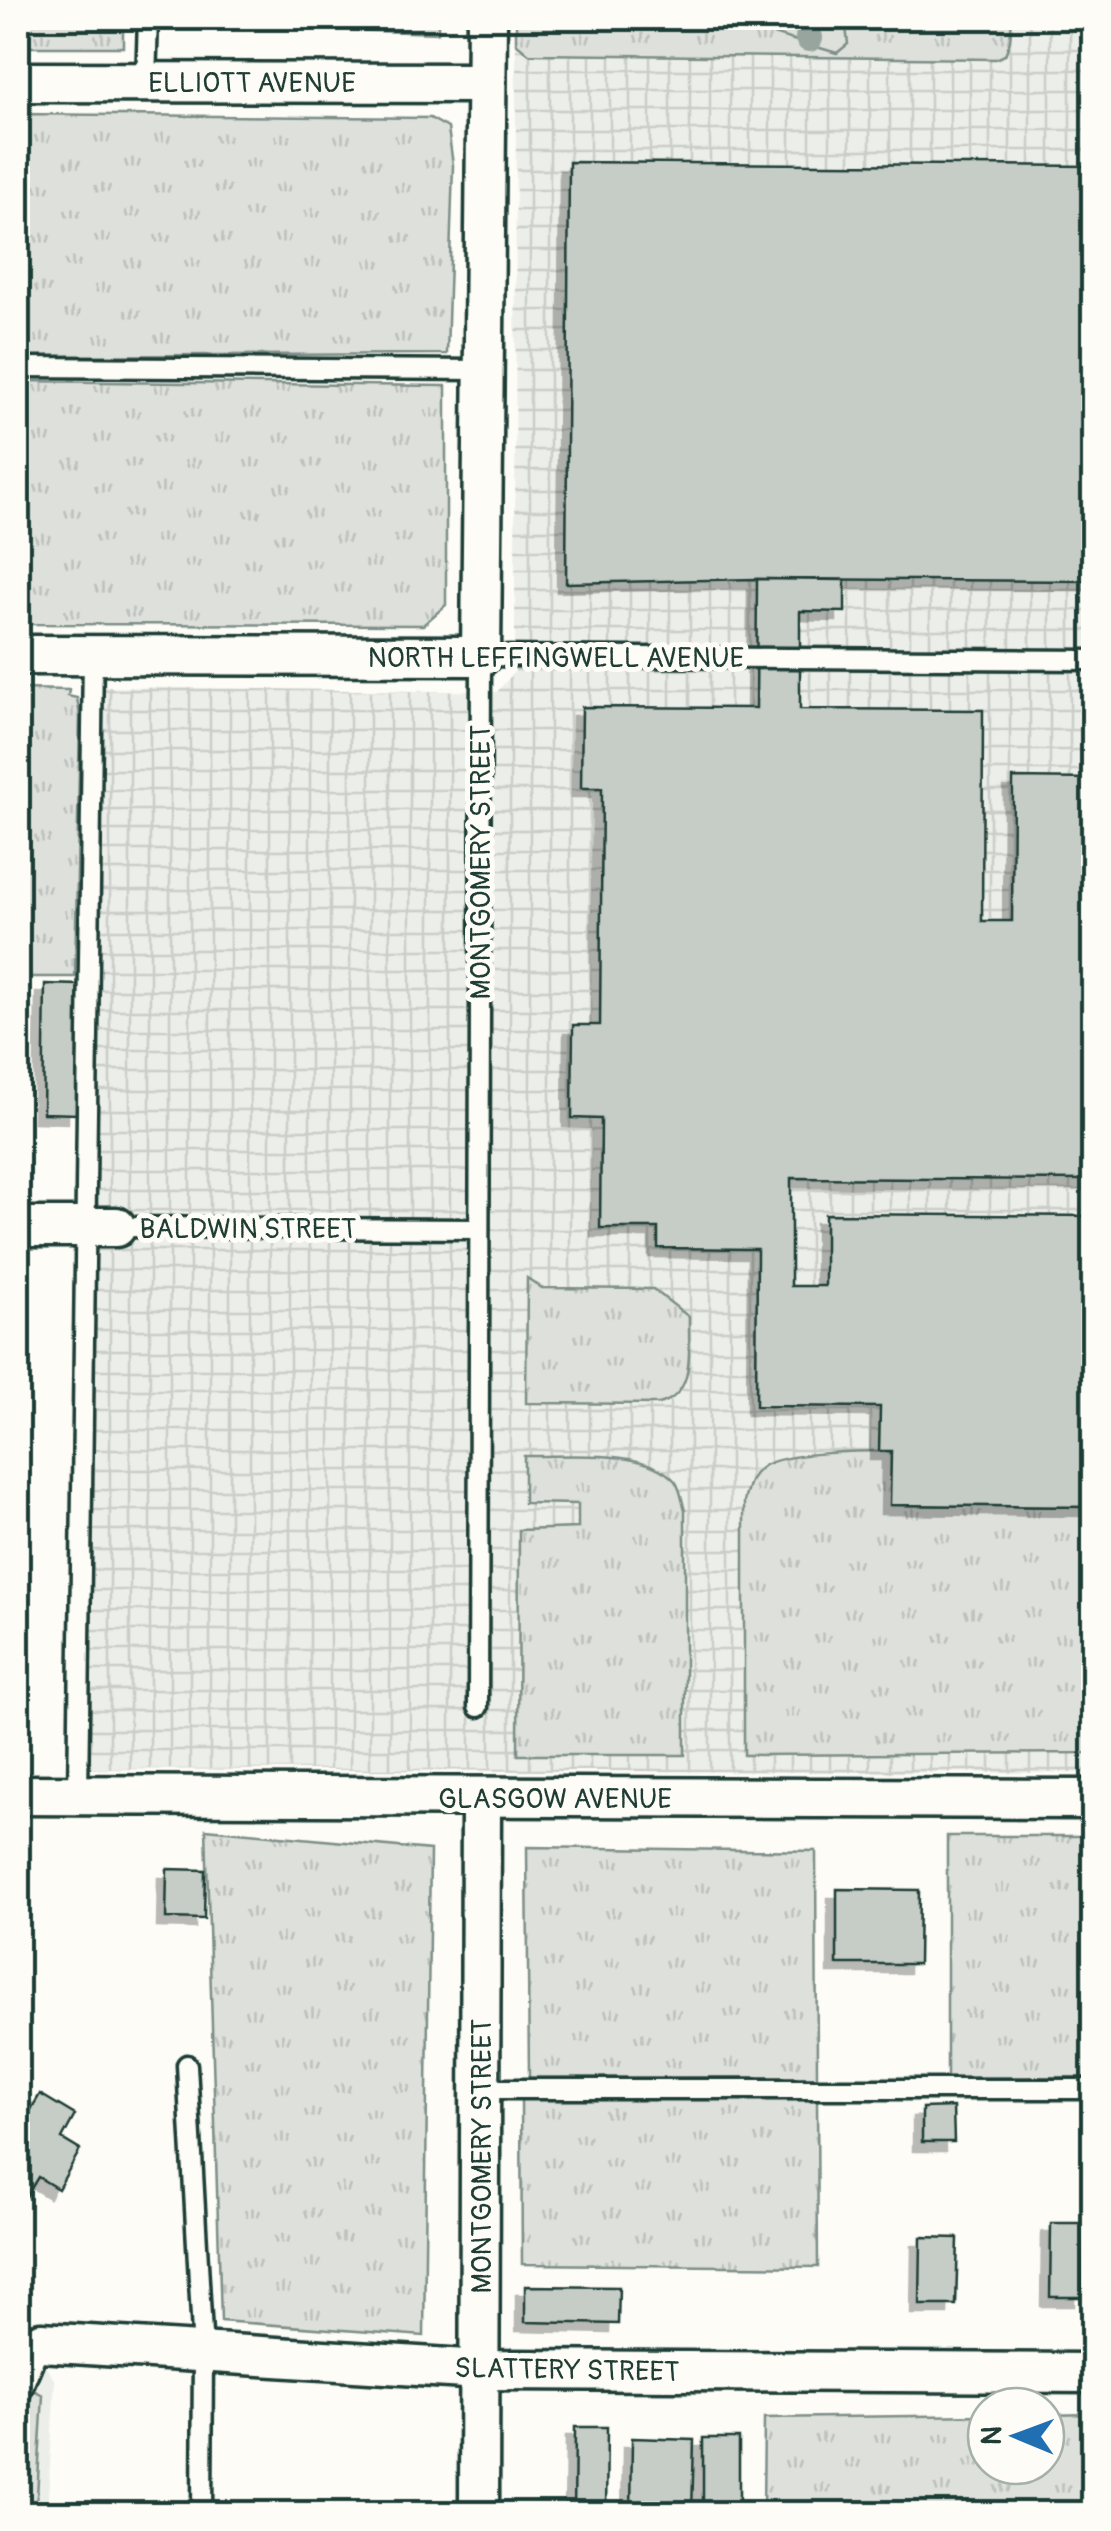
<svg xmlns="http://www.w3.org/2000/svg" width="1111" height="2531" viewBox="0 0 1111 2531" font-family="Pangolin,sans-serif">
<defs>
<pattern id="industrial-grid" width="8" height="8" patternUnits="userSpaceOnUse" patternTransform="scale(2.5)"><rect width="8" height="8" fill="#eceee9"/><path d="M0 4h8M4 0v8" fill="none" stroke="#cacdc8"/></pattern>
<pattern id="grass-tufts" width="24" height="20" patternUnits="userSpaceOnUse" patternTransform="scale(2.5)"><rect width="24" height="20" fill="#dde0db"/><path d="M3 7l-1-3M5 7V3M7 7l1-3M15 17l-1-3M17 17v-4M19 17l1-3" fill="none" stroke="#bdc1bd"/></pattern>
<filter id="shadow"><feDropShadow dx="-9" dy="9" stdDeviation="0" flood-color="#0004"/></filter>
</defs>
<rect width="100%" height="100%" fill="#fdfcf7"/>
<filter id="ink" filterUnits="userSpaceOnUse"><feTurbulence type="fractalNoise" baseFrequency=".01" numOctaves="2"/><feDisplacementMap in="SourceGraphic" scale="20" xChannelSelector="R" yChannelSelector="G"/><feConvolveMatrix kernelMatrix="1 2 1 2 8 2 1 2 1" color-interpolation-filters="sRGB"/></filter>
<g filter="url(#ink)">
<polygon fill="#eceee9" points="18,2335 31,2343 55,2381 47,2513 18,2513"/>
<polygon fill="url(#industrial-grid)" points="516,18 1093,18 1093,1773 88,1769 103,687 497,692 515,671"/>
<g fill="url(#grass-tufts)" stroke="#7e8e88" stroke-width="2.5">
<rect x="18" y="18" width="105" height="29"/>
<polygon points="159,18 438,18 438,33 159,24"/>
<polygon points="516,18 1012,18 1010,41 1005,55 996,59 529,54 516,43"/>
<polygon points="18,114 430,118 448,128 453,165 447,354 18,356"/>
<polygon points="18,381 446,386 446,605 423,625 18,624"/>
<polygon points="18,689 69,690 68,696 77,698 80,716 75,977 18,977"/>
<path d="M 527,1278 L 542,1288 L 653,1289 L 689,1317 C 688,1348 697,1394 659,1404 L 526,1403 Z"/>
<path d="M 891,1451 L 891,1505 L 1093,1507 L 1093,1753 L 744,1755 L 744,1502 C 747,1489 750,1475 762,1467 C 781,1452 864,1451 891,1451 Z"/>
<path d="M 524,1456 C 567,1457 645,1447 675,1481 C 681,1489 682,1501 685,1511 L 685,1755 L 518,1755 L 519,1530 L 578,1528 L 578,1504 L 524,1503 Z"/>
<polygon points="206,1829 430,1850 424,2336 221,2321"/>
<polygon points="947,1836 1093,1836 1093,2077 947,2078"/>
<polygon points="527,1847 816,1851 817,2077 529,2078"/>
<polygon points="521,2099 817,2100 818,2267 522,2264"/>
<polygon points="1093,2414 1093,2513 763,2513 764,2418 986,2415 986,2466 1046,2466 1046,2415"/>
</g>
<g fill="#dde0db" stroke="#7e8e88" stroke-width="2.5">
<polygon points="719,18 845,18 848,44 837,53"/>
<polygon points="18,2382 43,2395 36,2513 18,2513"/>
</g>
<g fill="#c6cdc7" stroke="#1f3d34" stroke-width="2.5" filter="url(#shadow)">
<polygon points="569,162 1094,166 1094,581 757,579 566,583"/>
<polygon points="757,579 845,580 845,612 800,611 800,709 983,710 982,921 1012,921 1013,778 1094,779 1094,1180 791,1178 791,1286 825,1286 825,1214 1094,1216 1094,1507 890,1505 891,1451 879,1451 880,1407 756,1406 757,1249 658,1248 658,1228 600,1228 601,1119 572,1118 573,1025 600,1025 602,788 581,788 582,707 756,708"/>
<polygon points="45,984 79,985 77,1114 43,1113"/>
<polygon points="167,1869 205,1870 204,1919 166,1918"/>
<polygon points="837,1889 919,1890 918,1964 837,1964"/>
<polygon points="40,2094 75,2115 62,2139 80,2150 58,2189 38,2177 26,2197 18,2192 18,2132"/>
<polygon points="953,2107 954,2142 922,2142 922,2108"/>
<polygon points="1051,2223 1084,2223 1083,2297 1050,2297"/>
<polygon points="921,2237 958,2238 956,2305 920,2305"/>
<polygon points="525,2286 619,2287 618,2324 525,2322"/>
<polygon points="575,2427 607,2427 606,2514 574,2514"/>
<polygon points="632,2438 694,2440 692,2514 631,2514"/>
<rect x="703" y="2438" width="36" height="76"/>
</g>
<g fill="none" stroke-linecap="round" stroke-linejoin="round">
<g stroke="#1f3d34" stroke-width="25">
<g id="service">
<polyline points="146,82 148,18"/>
<polyline points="18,367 483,370"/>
<polyline points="116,1227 479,1229"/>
<polyline points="478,1707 481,656 1094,660"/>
<polyline points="78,1795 93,655"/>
<polyline points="187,2065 203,2353 202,2514"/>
<polyline points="481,2089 1094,2089"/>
<polyline points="18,2399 41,2342"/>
</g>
</g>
<g stroke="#1f3d34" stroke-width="45">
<g id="minor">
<polyline points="18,82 486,83"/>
<polyline points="18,655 481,656 487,18"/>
<polyline points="18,1227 116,1227"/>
<polyline points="18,1795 1094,1799"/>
<polyline points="41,2342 481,2370 1094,2373"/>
<polyline points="479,2514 481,1798"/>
</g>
</g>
<use href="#service" stroke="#fdfcf7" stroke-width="18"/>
<use href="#minor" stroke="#fdfcf7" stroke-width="38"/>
</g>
<circle fill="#98a59e" cx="809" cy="38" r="14"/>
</g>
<g text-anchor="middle" stroke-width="10" stroke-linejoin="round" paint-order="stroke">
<g font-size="28" fill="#1f3d34" stroke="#fdfcf7">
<text x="252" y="92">ELLIOTT AVENUE</text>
<text x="556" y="667">NORTH LEFFINGWELL AVENUE</text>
<text transform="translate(480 862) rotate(-90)" y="10">MONTGOMERY STREET</text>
<text x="248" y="1238">BALDWIN STREET</text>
<text x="555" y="1808">GLASGOW AVENUE</text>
<text transform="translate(481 2156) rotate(-90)" y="10">MONTGOMERY STREET</text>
<text transform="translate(567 2369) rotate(1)" y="10">SLATTERY STREET</text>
</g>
</g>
<rect width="1111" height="2531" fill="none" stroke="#fdfcf7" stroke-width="60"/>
<rect x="30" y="30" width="1051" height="2471" fill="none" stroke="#1f3d34" stroke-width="4" filter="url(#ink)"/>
<g transform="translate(1016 2436) rotate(271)"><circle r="48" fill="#fdfcf7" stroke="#a4b0a9" stroke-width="2.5"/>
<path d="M0-8L18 38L0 25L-18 38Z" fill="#1f6fb2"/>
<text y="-15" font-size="28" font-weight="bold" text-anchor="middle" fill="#1f3d34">N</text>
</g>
</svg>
